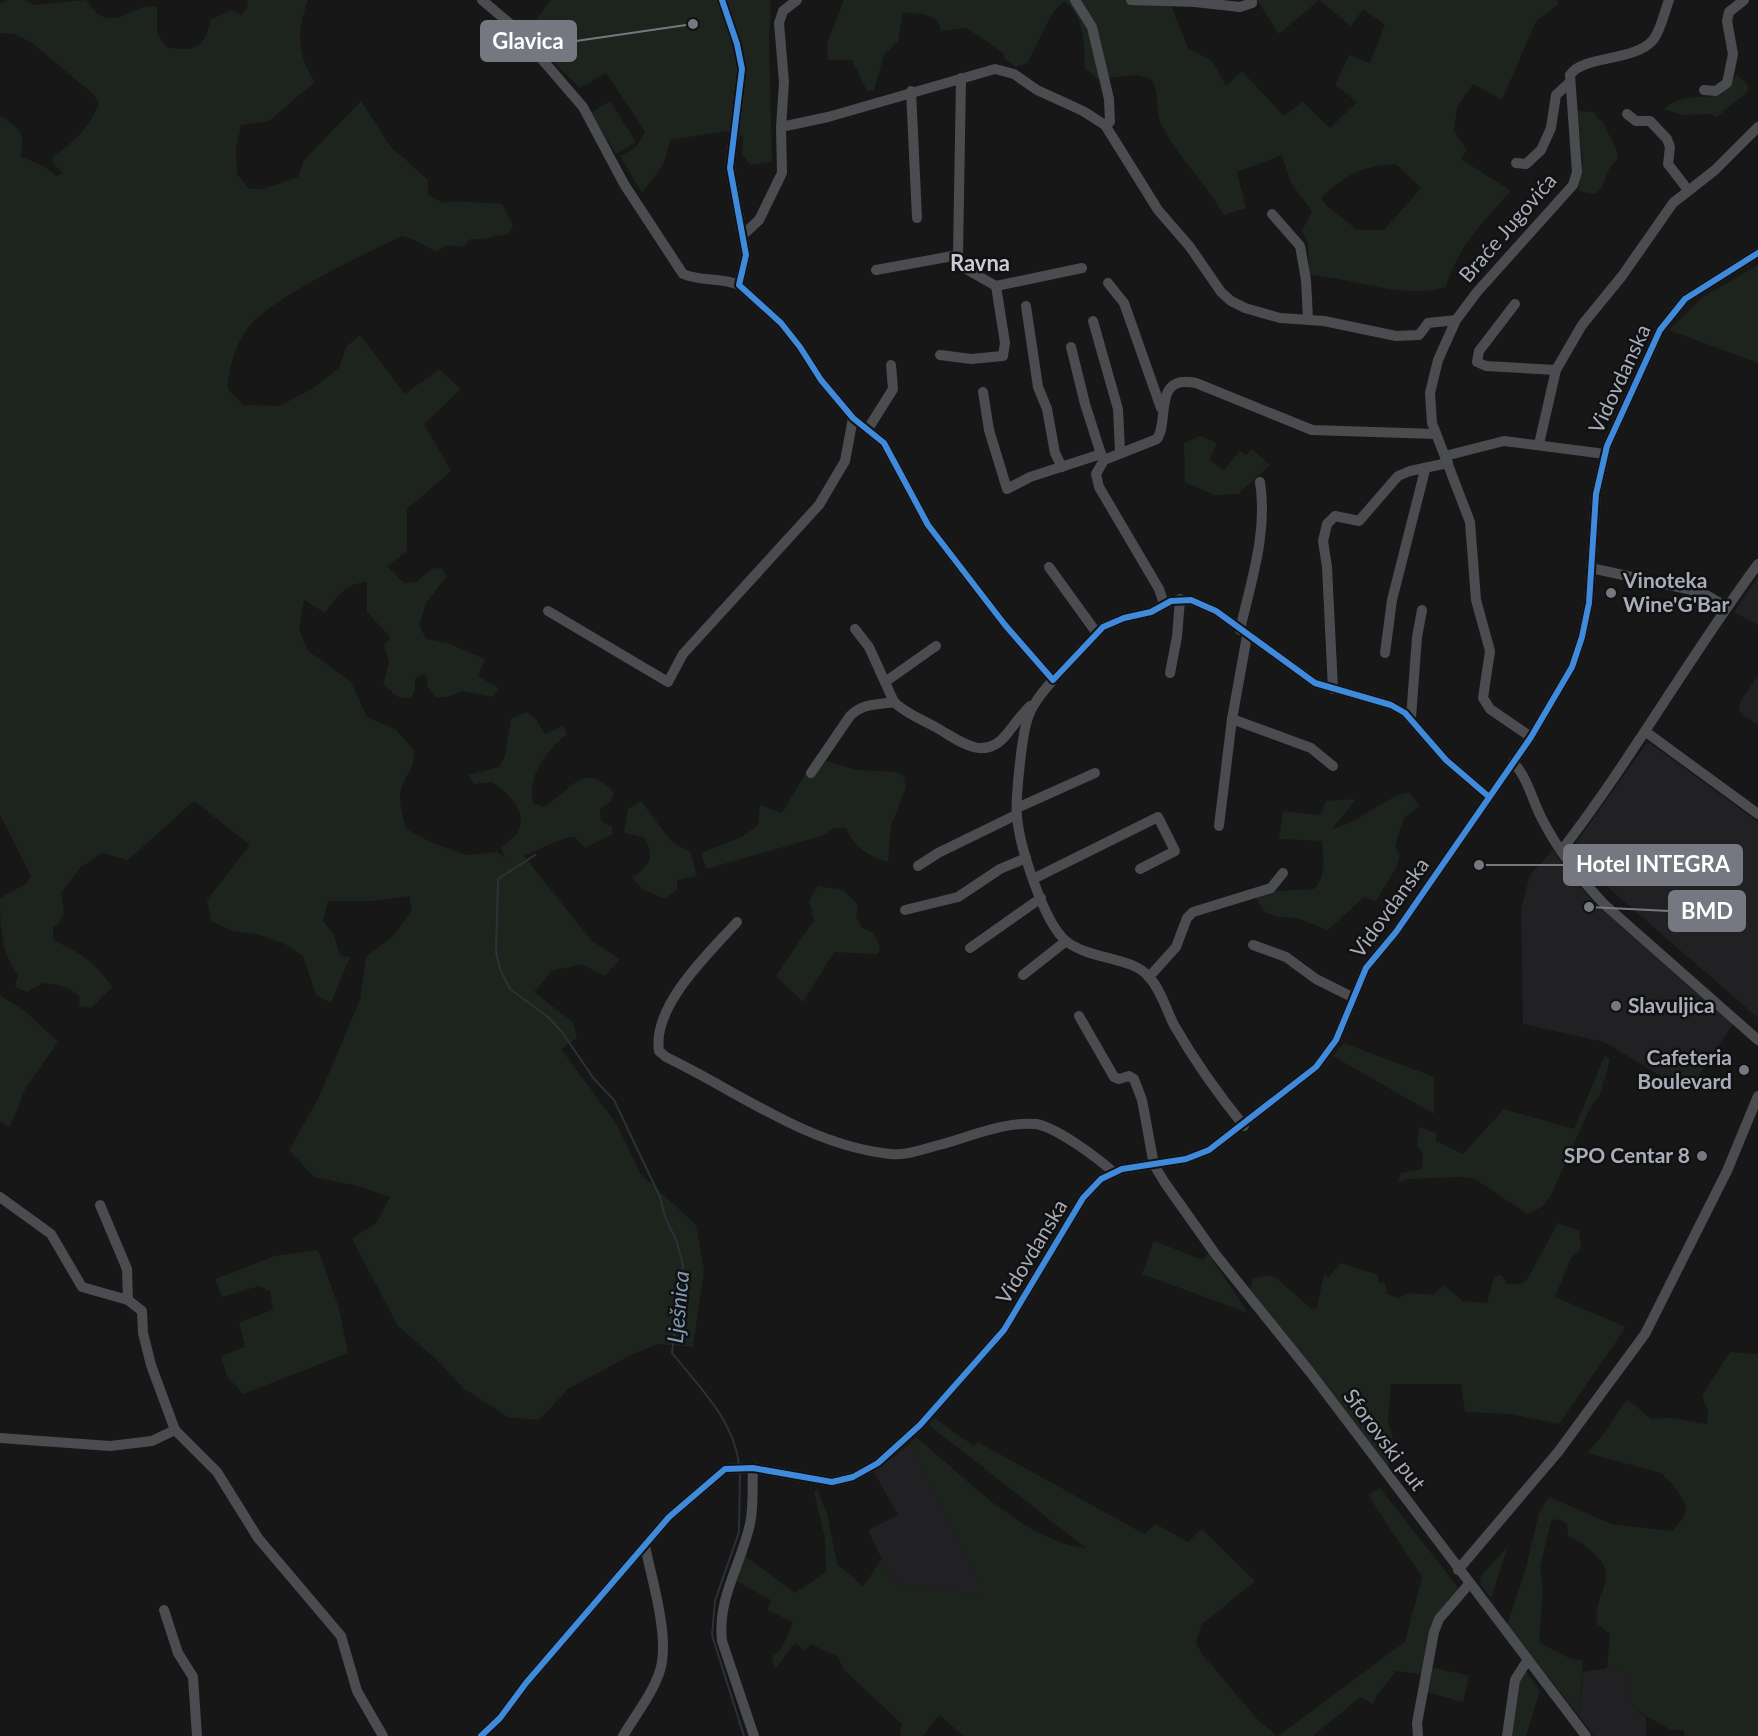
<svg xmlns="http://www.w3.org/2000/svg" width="1758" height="1736" viewBox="0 0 1758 1736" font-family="Lato,sans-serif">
<rect width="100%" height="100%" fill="#171717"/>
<g fill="#212123">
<polygon points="1758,577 1758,625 1734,612"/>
<polygon points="1758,676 1758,725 1741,714 1739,708 1740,702"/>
<polygon points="1650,743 1758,822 1758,1018 1611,890 1575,844 1646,744"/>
<polygon points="1553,850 1573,880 1599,907 1733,1024 1688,1092 1604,1042 1523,1024 1521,909 1530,875"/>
<polygon points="910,1444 987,1593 959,1592 893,1583 868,1530 898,1515 874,1472"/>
<polygon points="1607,1668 1626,1672 1633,1708 1646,1717 1646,1736 1594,1736 1579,1716 1583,1672"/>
</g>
<g fill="#1d241e" fill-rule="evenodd">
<path d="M 8,0 L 24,0 L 34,5 L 86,0 C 113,41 129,0 157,7 L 157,33 L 166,47 C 193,52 206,49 210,20 L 232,10 L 241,15 L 247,8 L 248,0 L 308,0 C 297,32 296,53 315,82 L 269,121 L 241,125 L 236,149 L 237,174 L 249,189 L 263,189 L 298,177 L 304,160 L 361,101 L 390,146 L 428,180 L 428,195 L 444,203 L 454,201 L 502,204 L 513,225 L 509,234 C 494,235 485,241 470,239 L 462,247 L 447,245 L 436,252 L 415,240 L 402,236 C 360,256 291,289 257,318 C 238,335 228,365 228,389 L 243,405 L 280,406 L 313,388 L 339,368 L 346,347 L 360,335 L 405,394 L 439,369 L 461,389 L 424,424 L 451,471 L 407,509 L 407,551 L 387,566 L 404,583 L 416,582 L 433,568 L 443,569 L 446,577 L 426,603 L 419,625 L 426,639 L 448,643 L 485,659 L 478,676 L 499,688 L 493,697 L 462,691 L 447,697 L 435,697 L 428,687 L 426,675 L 423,674 L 415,678 L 415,689 L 411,699 L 398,697 L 383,685 L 389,662 L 384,645 L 391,638 L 367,612 L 367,582 C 346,583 336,597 325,613 L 304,600 L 299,629 L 308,651 L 351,682 L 367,717 L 396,730 L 414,750 C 414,773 409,768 402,786 C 397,799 403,816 406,829 L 432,843 L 467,855 L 497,852 L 505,858 L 501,848 C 506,843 515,837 518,832 C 528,810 508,793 492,782 L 474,784 L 468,775 L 499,767 L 505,756 L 511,719 L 526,712 L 535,718 L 545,734 L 563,726 L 567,734 C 545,753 528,773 533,803 L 543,807 C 571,792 583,758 614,793 L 611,802 L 600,809 L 601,821 L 612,827 L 612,834 L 585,848 L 575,837 C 563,836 536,851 524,856 L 592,941 L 620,959 L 605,976 L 581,964 L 552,971 L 534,992 L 573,1022 L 577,1038 L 561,1049 L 616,1123 L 641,1174 L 696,1225 L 704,1270 L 693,1347 L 658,1344 L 633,1354 L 568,1389 L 539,1420 L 508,1417 L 463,1388 L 437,1360 L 398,1326 L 352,1239 L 377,1222 L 390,1197 L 358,1186 L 314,1177 L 289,1150 L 318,1099 L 360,1000 L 366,957 L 393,936 L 412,910 L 409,896 L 373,901 L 328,901 L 323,921 L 333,933 L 340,956 L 350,957 L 331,1003 L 316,995 L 303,956 L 285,944 L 257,934 L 232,931 L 211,921 L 207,900 L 250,845 L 194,801 L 128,860 L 102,853 L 81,867 L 61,893 L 64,913 L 58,925 L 53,926 L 53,940 C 81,954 94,960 112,987 L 91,1008 L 79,1006 L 80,997 C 70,986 58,985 43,983 L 27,992 L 15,987 L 18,974 C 1,953 0,924 0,898 L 26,884 L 31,876 L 0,815 L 0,116 C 19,128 27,133 20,156 L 45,167 L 56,176 L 63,173 L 54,165 L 52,157 C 75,141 89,129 99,103 L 93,94 L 31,42 L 14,34 L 0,33 L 0,4 Z"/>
<polygon points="550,0 771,0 769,40 772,162 751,165 742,155 743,137 726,131 670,140 664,163 642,193 620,156 636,147 645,131 606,73 580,88 541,50 531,28"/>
<path d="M 844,0 L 1166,0 L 1172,8 L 1188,48 L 1212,61 L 1226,86 L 1242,71 L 1284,116 L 1303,102 L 1330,128 L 1357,102 L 1335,85 L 1349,55 L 1370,63 L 1385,25 L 1363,9 L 1351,26 L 1319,0 L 1279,34 L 1257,0 L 1557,0 L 1558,5 L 1536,21 L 1502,100 L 1473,84 L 1457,107 L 1454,131 L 1467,150 L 1461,159 L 1511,191 C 1485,219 1456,249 1446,287 C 1405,300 1352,278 1309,275 L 1308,242 L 1302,231 L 1312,211 L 1291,183 L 1282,155 L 1237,172 L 1246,208 L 1224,215 C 1206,184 1180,159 1163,128 C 1154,112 1161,94 1151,79 L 1137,75 L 1097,79 L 1085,68 C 1084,45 1085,15 1064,1 L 1053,12 L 1027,63 L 1016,67 L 1005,59 L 1003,53 L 967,28 L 941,31 C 938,11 919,15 903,12 L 898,41 L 884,55 L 874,90 L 867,91 L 852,60 L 828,60 L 827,43 ZM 1396,164 L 1421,188 L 1384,230 L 1357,230 L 1327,206 L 1321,198 C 1346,174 1362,166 1396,164 Z"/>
<path d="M 1737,75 L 1748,85 L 1748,91 L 1717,117 L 1712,114 L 1682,115 L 1664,109 C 1681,93 1701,99 1721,95 Z"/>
<polygon points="610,101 636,142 616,154 591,113"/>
<path d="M 1577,111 L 1594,112 L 1597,118 L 1603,122 C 1608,135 1617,146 1618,159 C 1602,172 1609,184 1595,194 L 1578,191 L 1583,162 Z"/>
<polygon points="1758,265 1758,363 1669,330 1703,297"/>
<polygon points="1200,436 1217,443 1209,460 1224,470 1240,451 1246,455 1252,449 1270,465 1238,494 1214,495 1185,482 1184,443"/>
<path d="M 815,758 L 857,770 L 896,772 L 903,775 L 906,787 L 891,826 L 888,862 C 868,857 854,846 846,828 L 835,828 L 822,836 L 706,869 L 701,853 L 742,837 L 758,825 L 760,805 L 782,813 Z"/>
<path d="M 1410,793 L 1419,806 L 1404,818 L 1395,846 L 1400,856 L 1396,868 L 1376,901 L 1364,897 L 1328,930 L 1297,918 L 1277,917 L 1265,912 L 1255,897 L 1277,891 L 1314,889 C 1327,874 1323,860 1322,841 L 1279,839 L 1283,811 L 1320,815 L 1326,801 L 1356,799 L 1332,829 C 1362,822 1387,794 1410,793 Z"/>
<path d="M 641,801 L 671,841 L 691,853 L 697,876 L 677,880 L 677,889 L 665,899 L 644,890 L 632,878 C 651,863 655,860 644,837 L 624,833 L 628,809 Z"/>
<polygon points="818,886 843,890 858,905 856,916 861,927 873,933 880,946 878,954 834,952 803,1002 776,976 814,920 809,901"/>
<polygon points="0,995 26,1012 58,1042 26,1087 10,1127 0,1121"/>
<polygon points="1344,1043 1434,1077 1434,1114 1333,1056"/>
<polygon points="1605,1056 1610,1060 1600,1094 1590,1108 1551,1195 1542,1207 1527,1214 1475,1179 1462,1177 1406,1179 1398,1183 1401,1173 1422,1169 1423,1153 1417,1146 1419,1127 1436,1133 1436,1141 1463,1154 1504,1109 1574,1129"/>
<polygon points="1558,1223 1579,1231 1581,1248 1570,1260 1555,1297 1626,1327 1559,1424 1511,1414 1465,1412 1461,1384 1391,1384 1388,1421 1393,1439 1388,1471 1251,1290 1252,1279 1268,1275 1276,1278 1312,1309 1317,1307 1324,1274 1328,1278 1341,1263 1378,1275 1378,1282 1385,1283 1387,1294 1398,1298 1411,1293 1434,1295 1443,1285 1463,1301 1487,1303 1494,1277 1501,1275 1507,1284 1522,1284 1528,1278"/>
<polygon points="1154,1241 1203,1260 1208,1253 1248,1313 1142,1274"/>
<polygon points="318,1250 339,1308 348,1353 243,1394 227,1376 221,1356 245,1347 239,1322 273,1310 270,1291 259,1286 222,1297 215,1279 275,1256"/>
<path d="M 1730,1352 L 1758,1354 L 1758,1736 L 1684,1736 L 1684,1731 L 1669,1729 L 1633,1708 L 1626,1673 L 1607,1668 L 1610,1634 L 1597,1624 C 1595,1600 1603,1597 1606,1577 C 1609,1560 1581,1542 1568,1536 L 1567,1524 L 1558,1519 L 1551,1521 L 1540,1568 L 1543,1590 L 1539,1642 L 1569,1658 L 1583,1661 L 1579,1716 L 1507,1625 L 1526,1568 L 1539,1513 L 1549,1497 L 1611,1524 L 1672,1531 L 1684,1517 L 1686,1505 L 1675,1487 L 1661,1473 L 1587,1453 L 1603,1435 L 1627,1399 L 1651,1419 L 1671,1418 L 1707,1424 L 1708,1411 L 1702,1396 Z"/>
<path d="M 934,1418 L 974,1446 L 978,1442 L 1144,1534 L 1156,1524 L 1188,1542 L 1202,1529 L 1255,1581 L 1201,1625 L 1196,1643 L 1202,1654 L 1259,1721 L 1277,1736 L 964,1736 L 939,1715 L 923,1736 L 900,1736 L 902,1724 L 844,1670 L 838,1657 L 811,1644 L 805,1651 L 795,1643 L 775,1669 L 772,1657 L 782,1648 L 793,1622 L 767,1610 L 771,1600 L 734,1580 L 745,1556 L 795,1593 L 826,1572 L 825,1539 L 814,1492 L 817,1489 L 827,1513 L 837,1564 L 863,1586 L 882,1559 L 893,1583 L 959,1592 L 986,1593 L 910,1444 L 916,1437 C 964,1476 1023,1541 1086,1548 L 929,1425 Z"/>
<polygon points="1380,1488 1459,1589 1432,1623 1423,1674 1396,1671 1376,1696 1373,1704 1360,1697 1313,1736 1278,1736 1405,1642 1422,1577 1368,1495"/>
<polygon points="1508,1546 1491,1598 1481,1585 1480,1577"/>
<polygon points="1431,1667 1469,1676 1463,1702 1426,1692"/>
<polygon points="1526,1671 1540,1691 1526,1736 1510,1736 1519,1677"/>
</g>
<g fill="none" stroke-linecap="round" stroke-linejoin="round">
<g stroke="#2a3239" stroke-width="2">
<path d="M 535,855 L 498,879 L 496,952 L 500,969 L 510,989 L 548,1017 L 562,1032 L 594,1079 L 614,1100 L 660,1197 L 665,1217 L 677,1242 L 683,1265 L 672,1353 C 700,1388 733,1419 739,1464"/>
<polyline points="740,1473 739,1532 715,1601 712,1635 744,1736"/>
</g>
<g stroke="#4b4c50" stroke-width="10">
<path d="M 482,0 L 515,28 L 583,107 L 624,184 L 683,274 C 702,282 721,277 739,285"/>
<polyline points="722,0 737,44 742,69 730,168 746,255 739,285 781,323 800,347 821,380 853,418 884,443 928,525 1005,625 1053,680 1103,627 1124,618 1151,612 1171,601 1191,600 1216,611 1315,683 1391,705 1405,713 1446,760 1488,796"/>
<polyline points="1075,0 1092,27 1109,99 1110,122 1105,125"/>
<polyline points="1131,0 1195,2 1240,7 1252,3 1252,0"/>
<polyline points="1704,90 1716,91 1727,83 1733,54 1727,21 1729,12 1744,0"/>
<polyline points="911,91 917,218"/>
<polyline points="1627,114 1636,121 1650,121 1667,139 1670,147 1668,164 1688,190"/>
<polyline points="781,127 828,117 995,69 1014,74 1037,90 1083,111 1105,125 1158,210 1190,247 1221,292 1231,301 1245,308 1280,318 1324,321 1396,336 1419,335 1428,323 1456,320"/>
<polyline points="1516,163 1526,164 1541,150 1551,128 1556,95 1569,83"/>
<polyline points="1272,214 1300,246 1306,280 1308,319"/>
<polyline points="744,234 759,220 782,173 781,127 784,82 779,23 783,11 797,0"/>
<polyline points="876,270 958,255"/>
<polyline points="1108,283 1124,303 1161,408"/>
<polyline points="996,286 1082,268"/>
<polyline points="1515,304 1479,351 1477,362 1486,366 1556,370"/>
<polyline points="1026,306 1038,387 1047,409 1055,453 1062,467"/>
<polyline points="1093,321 1118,409 1120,452"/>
<polyline points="1071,347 1085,404 1101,454"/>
<polyline points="940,355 971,359 1003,356 1005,343 996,286 966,269 958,255 961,78"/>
<polyline points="983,392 989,430 1007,489 1030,477 1101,454 1104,460"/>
<polyline points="868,429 893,389 891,365"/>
<polyline points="1539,444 1556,370 1582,325 1622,276 1673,203 1715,170 1758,127"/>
<polyline points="1445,456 1504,441 1605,454"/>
<polyline points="1049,567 1096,632"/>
<polyline points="1591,568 1701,592 1727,607"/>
<path d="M 1164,604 L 1159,589 L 1099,487 L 1096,474 L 1104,460 L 1157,439 C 1170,420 1152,374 1196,383 L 1312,430 L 1436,434"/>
<polyline points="548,611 668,682 683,654 819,505 845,461 853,418"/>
<polyline points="855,629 869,647 894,702"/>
<path d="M 1240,630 C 1251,581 1268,532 1260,482"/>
<polyline points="1385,653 1392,600 1425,470"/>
<polyline points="1170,673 1177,637 1180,599"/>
<path d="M 1053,680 C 1043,692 1031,705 1027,721 C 1022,736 1015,801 1017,816 C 1019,845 1044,923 1066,941 C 1089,960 1132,956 1149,977 C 1161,990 1166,1009 1174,1025 C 1194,1060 1218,1094 1244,1126"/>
<polyline points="885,682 936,646"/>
<polyline points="1333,689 1327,567 1323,541 1327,524 1335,516 1359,521 1398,476 1410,471 1448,463"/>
<polyline points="1411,718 1417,637 1422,610"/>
<polyline points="1232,719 1311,748 1333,766"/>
<polyline points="1646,732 1758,814"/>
<path d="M 1531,737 L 1490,709 L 1483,698 L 1490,651 L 1476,600 L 1470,522 L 1432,423 L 1430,393 L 1438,360 L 1456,320 L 1477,292 L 1573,185 L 1577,172 L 1570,75 C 1583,55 1634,62 1653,40 C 1661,30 1664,13 1669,0"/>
<path d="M 1513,762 C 1528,778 1532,800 1542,819 C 1559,852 1580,879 1605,905 L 1758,1040"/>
<path d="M 811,773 L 850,716 C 863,703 877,705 894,702 C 906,714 922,719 937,728 C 960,741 984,762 1006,735 C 1014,725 1021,715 1030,706"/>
<polyline points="1017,808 1095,773"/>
<polyline points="1219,826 1232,719 1247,636"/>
<path d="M 1561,851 C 1632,759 1689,657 1758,564"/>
<polyline points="918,866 938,853 1016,815"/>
<polyline points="1033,879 1158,817 1175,851 1140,869"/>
<polyline points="905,910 958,897 1000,869 1026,858"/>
<path d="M 737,922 C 709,953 652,1006 659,1051 L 666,1057 C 739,1092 807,1145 890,1154 C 905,1156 924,1149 939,1145 C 969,1137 1005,1121 1036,1124 C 1056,1127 1098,1158 1113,1172"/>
<polyline points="1253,945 1286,957 1316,979 1352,997"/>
<polyline points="970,948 1041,898"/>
<polyline points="1023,975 1066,941"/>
<polyline points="1149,977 1176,947 1187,918 1193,912 1271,888 1283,873"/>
<polyline points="1079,1016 1114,1077 1119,1079 1129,1076 1134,1079 1142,1100 1154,1165 1165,1183 1216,1255 1310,1372 1586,1736"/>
<polyline points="0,1197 51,1234 82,1287 128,1300 142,1311 143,1333 151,1365 175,1430 217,1472 258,1538 341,1636 357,1691 383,1736"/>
<polyline points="100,1205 127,1269 128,1300"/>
<polyline points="0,1438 110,1446 152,1441 175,1430"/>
<path d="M 753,1468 C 752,1487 754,1505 750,1524 C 741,1565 717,1598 722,1641 L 754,1736"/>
<polyline points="1458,1570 1558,1452 1645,1334 1727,1171 1758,1096"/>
<polyline points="164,1610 178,1653 193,1677 197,1736"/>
<polyline points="481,1736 500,1718 526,1683 669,1517 725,1469 753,1468 832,1482 853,1477 878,1463 920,1425 1004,1330 1083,1198 1101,1179 1122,1169 1186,1159 1209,1150 1316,1067 1336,1040 1366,968 1396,932 1531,737 1572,667 1582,637 1589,603 1596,494 1607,446 1660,330 1685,299 1758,253"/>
<path d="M 623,1736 C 636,1714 658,1687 662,1662 C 667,1628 652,1580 645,1546"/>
<polyline points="1418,1736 1417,1723 1434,1632 1439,1619 1469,1584"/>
<polyline points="1507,1736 1515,1680 1527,1661"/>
</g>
<g stroke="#111113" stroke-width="10">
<g id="cycleway">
<polyline points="722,0 737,44 742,69 730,168 746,255 739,285 781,323 800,347 821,380 853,418 884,443 928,525 1005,625 1053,680 1103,627 1124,618 1151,612 1171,601 1191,600 1216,611 1315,683 1391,705 1405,713 1446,760 1488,796"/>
<polyline points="481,1736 500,1718 526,1683 669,1517 725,1469 753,1468 832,1482 853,1477 878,1463 920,1425 1004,1330 1083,1198 1101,1179 1122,1169 1186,1159 1209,1150 1316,1067 1336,1040 1366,968 1396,932 1531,737 1572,667 1582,637 1589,603 1596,494 1607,446 1660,330 1685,299 1758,253"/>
</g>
</g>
<use href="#cycleway" stroke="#408adc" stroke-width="6"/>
</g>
<g fill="#757880" stroke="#111113" stroke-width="2">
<circle cx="1611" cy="593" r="6"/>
<circle cx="1616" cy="1006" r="6"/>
<circle cx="1744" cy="1070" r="6"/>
<circle cx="1702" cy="1156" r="6"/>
</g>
<g text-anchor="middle" stroke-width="5" stroke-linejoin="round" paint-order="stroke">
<g font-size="21" fill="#a8adb8" stroke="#111113">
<text transform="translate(1508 228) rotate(-49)" y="7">Braće Jugovića</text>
<text transform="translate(1620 379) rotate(-65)" y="7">Vidovdanska</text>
<text transform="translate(1390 908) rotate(-54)" y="7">Vidovdanska</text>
<text transform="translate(1032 1252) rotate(-59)" y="7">Vidovdanska</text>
<text transform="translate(1384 1440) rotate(53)" y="7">Sforovski put</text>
</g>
<g font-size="21" font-weight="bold" fill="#a8adb8" stroke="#111113" text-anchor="start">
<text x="1623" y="588">Vinoteka<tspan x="1623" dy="24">Wine'G'Bar</tspan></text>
<text x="1628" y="1013">Slavuljica</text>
<text x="1732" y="1065" text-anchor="end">Cafeteria<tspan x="1732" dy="24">Boulevard</tspan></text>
<text x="1690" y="1163" text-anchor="end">SPO Centar 8</text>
</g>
<g font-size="22" font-weight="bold" fill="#c9ccd4" stroke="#111113">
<text x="980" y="271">Ravna</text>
</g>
<g font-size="22" font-style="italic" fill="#7f9bb3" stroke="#111113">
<text transform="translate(678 1307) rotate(-85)" y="8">Lješnica</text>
</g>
</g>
<path fill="none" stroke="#757880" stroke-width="2" d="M693 24L576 41M1479 865L1564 865M1589 907L1669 911"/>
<g fill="#757880" stroke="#111113" stroke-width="2">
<circle cx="693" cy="24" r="6"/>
<circle cx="1479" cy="865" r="6"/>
<circle cx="1589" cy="907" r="6"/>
</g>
<g fill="#757880" stroke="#757880" stroke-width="2">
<rect x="481" y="21" width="95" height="40" rx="6"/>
<rect x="1564" y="845" width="178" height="40" rx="6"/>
<rect x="1669" y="891" width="76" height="40" rx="6"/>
</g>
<g font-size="22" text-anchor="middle" font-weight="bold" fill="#fff">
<text x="528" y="49">Glavica</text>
<text x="1653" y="872">Hotel INTEGRA</text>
<text x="1707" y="919">BMD</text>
</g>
</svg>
